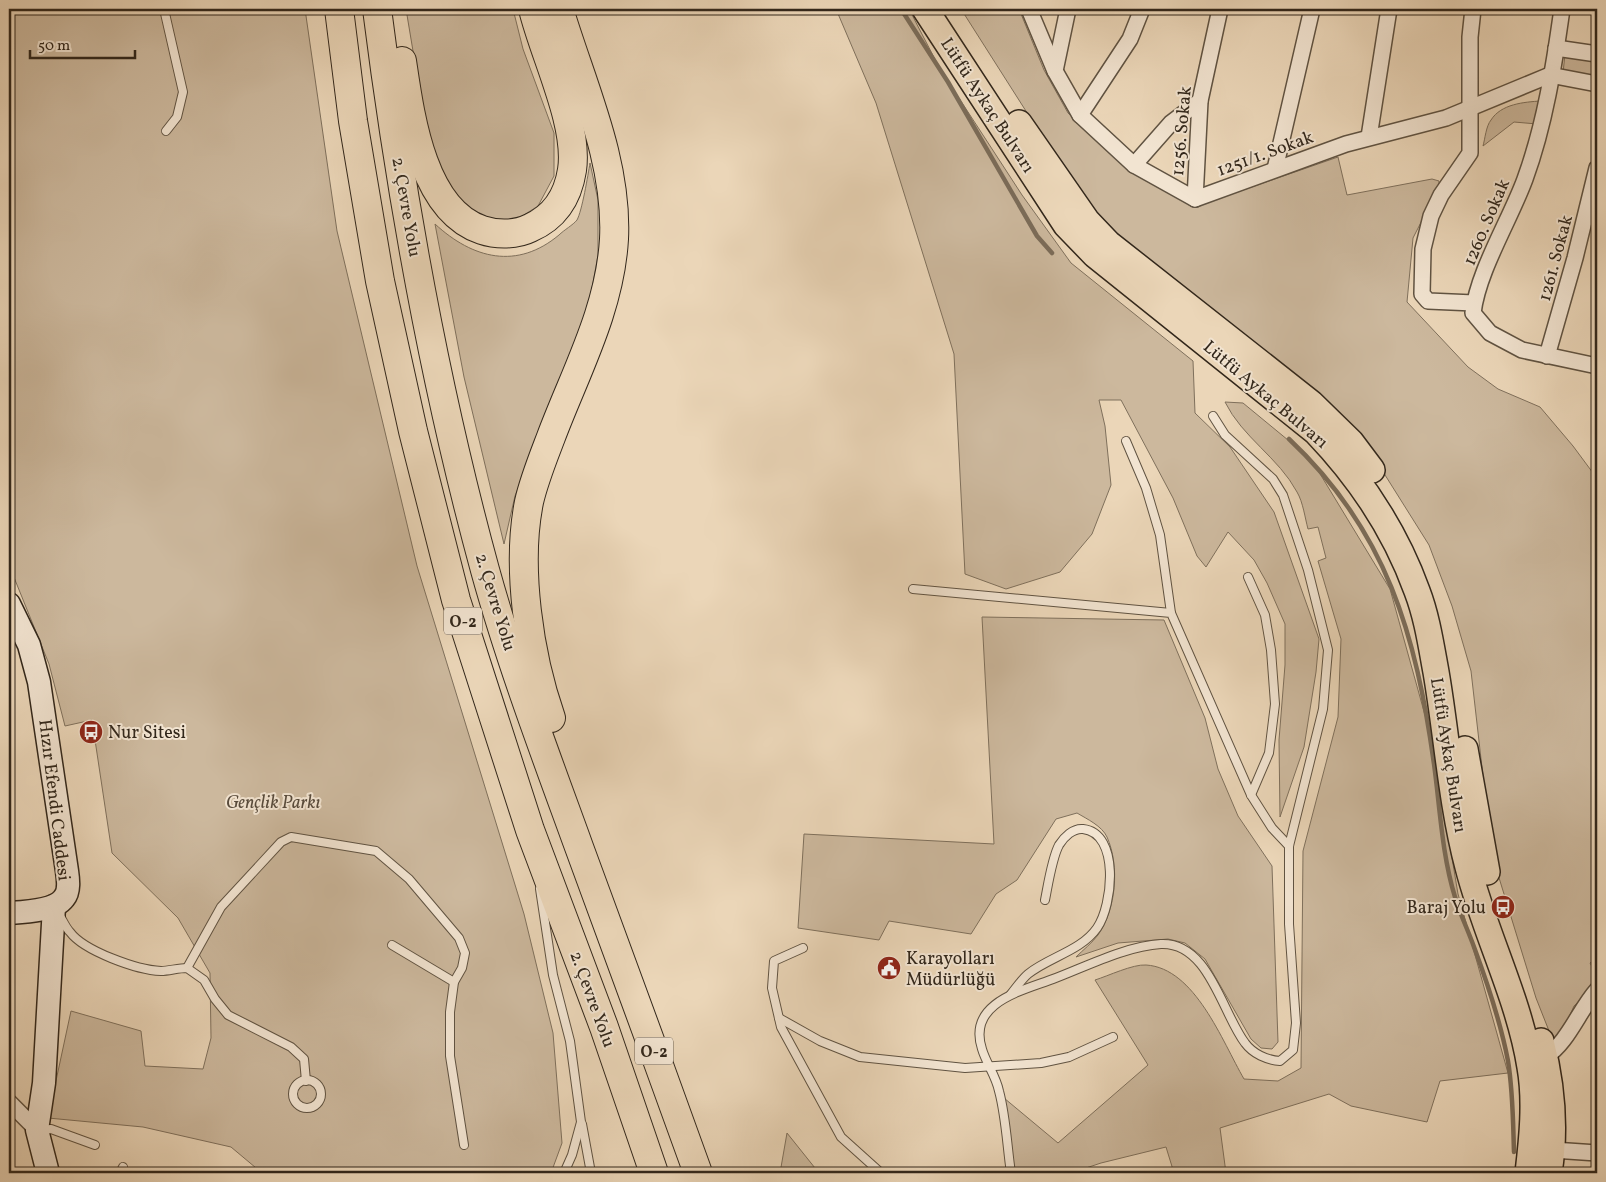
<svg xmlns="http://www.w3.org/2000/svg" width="1606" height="1182" viewBox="0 0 1606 1182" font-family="Vollkorn,serif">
<rect width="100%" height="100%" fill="#ebd6b8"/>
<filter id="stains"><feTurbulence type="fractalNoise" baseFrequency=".004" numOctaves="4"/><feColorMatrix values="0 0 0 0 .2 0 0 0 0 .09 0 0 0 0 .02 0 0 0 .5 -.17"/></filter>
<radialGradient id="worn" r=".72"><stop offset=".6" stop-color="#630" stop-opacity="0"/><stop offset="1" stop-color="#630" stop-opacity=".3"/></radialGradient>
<g fill="#ccb89d" stroke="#7f705c">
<polygon points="9,9 305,9 337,231 417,566 524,914 553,1033 562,1143 551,1173 262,1173 231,1147 143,1127 48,1118 71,1011 141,1031 145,1066 203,1069 211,1038 210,973 178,918 112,853 92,720 65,726 49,664 9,565"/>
<polygon points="406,9 513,9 523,49 554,133 554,176 538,206 516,220 483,222 456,202 429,147"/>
<polygon points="836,9 909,9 940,69 1022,195 1071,263 1193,361 1195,413 1230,447 1274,512 1319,639 1316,672 1304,747 1280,817 1279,740 1285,665 1285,624 1267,583 1254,560 1228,532 1206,567 1197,556 1173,498 1121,400 1099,400 1105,426 1111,485 1092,534 1060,572 1006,589 965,574 954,354 876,103"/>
<polygon points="961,9 1019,9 1044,70 1068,113 1132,171 1197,206 1338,157 1347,195 1432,179 1439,181 1439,187 1413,238 1407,302 1468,367 1498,389 1540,407 1573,446 1593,473 1597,471 1597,957 1590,963 1597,976 1597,985 1574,1006 1558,1042 1553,1041 1536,998 1496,868 1488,820 1471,671 1452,606 1429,545 1380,467 1110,231 1073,185"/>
<polygon points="1565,54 1597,58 1597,78 1563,73"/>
<path d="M 1541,101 L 1537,124 L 1514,122 L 1483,146 C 1485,139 1486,126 1491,120 C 1501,104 1524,102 1541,101 Z"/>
<path d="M 590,163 L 598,200 L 598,255 L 586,321 L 515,496 L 504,544 L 464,377 L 435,224 C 473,259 517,270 559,235 C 564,230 573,225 577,220 C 582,211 588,175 590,163 Z"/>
<path d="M 1225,402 L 1243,403 L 1311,459 L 1390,589 L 1433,744 L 1458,894 L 1508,1073 L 1440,1081 L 1427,1122 L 1351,1106 L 1329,1094 L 1220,1128 L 1226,1173 L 1174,1173 L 1166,1147 L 1101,1163 L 1071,1173 L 1024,1173 L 1014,1169 L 1004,1098 L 1058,1143 L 1148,1065 L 1095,980 C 1108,976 1133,964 1146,965 C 1195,968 1222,1041 1244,1079 L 1278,1081 L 1301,1068 L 1303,851 L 1338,717 L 1341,639 L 1318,561 L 1326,558 L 1318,527 L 1308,529 C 1305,518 1303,502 1297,492 C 1279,458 1242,437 1225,402 Z"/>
<path d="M 982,617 L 1164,620 L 1205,718 L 1218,769 L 1238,816 L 1272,866 L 1278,1042 L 1272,1049 L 1261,1048 L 1251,1039 L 1205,959 L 1185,943 L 1168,939 L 1118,943 L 1076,957 C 1083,950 1092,943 1098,935 C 1116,910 1120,866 1107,837 C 1102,826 1087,819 1077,813 L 1056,819 L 1017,880 L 996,894 L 971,934 L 889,921 L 879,940 L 798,928 L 804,834 L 994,844 Z"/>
<polygon points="787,1133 819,1173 780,1173"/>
</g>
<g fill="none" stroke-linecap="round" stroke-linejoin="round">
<g stroke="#7b6c59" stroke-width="4.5">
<polyline points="901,9 948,82 1037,236 1052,253"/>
<path d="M 1289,439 C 1387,531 1416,635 1434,764 C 1440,808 1442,855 1455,897 C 1460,914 1468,930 1474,947 C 1487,982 1501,1024 1508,1061 C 1513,1091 1513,1122 1514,1152"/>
</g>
<g stroke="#605342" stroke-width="10">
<g id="lane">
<polyline points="164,9 183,92 177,117 166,131"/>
<polyline points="1126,441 1146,488 1160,535 1171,613"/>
<polyline points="1248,577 1265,615 1271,650 1275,704 1269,753 1251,795"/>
<polyline points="913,589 1171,613 1251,795 1272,828 1289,846"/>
<polyline points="540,889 553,975 570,1041 581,1122 572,1155 564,1173"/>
<path d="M 60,916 C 63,921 66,928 70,932 C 84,951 137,970 161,971 C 169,971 178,968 187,968 L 204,980 L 215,999 L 228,1015 L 291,1047 L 304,1059 L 306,1081"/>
<polyline points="392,945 454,982"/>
<polyline points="803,948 774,961 772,988 781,1027 841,1137 881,1173"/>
<polyline points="187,968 221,907 281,842 291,837 376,851 409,879 459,938 465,953 462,968 454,982 450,1012 450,1056 464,1145"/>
<path d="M 1011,994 C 1016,988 1022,979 1028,974 C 1049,957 1081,951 1097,928 C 1113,905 1120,833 1083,829 C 1073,828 1064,837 1059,845 C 1052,858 1048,885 1045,900"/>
<polyline points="779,1018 820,1041 860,1057 965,1068 1041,1063 1069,1057 1113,1037"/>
<circle cx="307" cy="1094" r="14"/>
<polyline points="582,1124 591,1173"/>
<polyline points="39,1130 51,1129 95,1145"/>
<polyline points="120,1173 123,1167"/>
<path d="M 1011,1173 C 1007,1146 1006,1117 999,1091 C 996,1076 986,1063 982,1049 C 967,1003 1021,991 1053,979 C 1085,967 1126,946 1161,944 C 1209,942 1222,1013 1245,1043 C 1253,1054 1267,1060 1280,1061 L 1293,1050 L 1296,1023 L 1289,924 L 1289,846 L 1323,709 L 1328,650 L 1308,570 L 1283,495 L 1273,479 L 1225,435 L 1213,416"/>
</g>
</g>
<g stroke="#605342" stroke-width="18">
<g id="street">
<polyline points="1029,9 1055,71 1080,115 1134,165 1195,199 1346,144 1446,118 1550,75 1597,84"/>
<polyline points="1473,9 1470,37 1470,153 1441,195 1431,216 1423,249 1422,294 1428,301 1474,303"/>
<path d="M 1562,9 C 1554,66 1545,124 1525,179 C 1510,220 1478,271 1473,313 L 1490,333 L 1522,350 L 1597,366"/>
<polyline points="1556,48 1597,54"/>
<polyline points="1055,71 1068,9"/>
<polyline points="1080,115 1130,39 1142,9"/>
<polyline points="1369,137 1389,9"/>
<polyline points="1134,165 1171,123 1200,101"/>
<polyline points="1275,169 1312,9"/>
<polyline points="1195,199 1200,101 1220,9"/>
<polyline points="1547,356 1575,258 1597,168"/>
<path d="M 1545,1057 C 1568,1043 1579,1010 1597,990"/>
<polyline points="9,1102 37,1130"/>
<polyline points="1553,1150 1597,1153"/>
</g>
</g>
<g stroke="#32271b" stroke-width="25">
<g id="secondary">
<path d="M 9,604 L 29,645 L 39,682 L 67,871 C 68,878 70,891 64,898 C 55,911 24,912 9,913"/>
<polyline points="48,1173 37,1130 44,1083 54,906"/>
</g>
</g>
<g stroke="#32271b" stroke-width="28">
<g id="primary">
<path d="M 925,9 L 1066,225 L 1095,255 L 1316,432 C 1361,479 1395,530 1417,591 C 1427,617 1431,645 1436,672 C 1447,736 1451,803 1468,867 C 1485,934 1519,998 1530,1067 C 1536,1101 1532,1139 1528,1173"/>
<polyline points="1019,123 1087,221 1108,243 1311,403 1351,442 1372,470"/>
<polyline points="1465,749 1487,872"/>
<path d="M 1541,1041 C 1552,1084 1556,1129 1549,1173"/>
</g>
</g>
<g stroke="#32271b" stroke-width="30">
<g id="highway">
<polyline points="339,9 353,121 380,281 413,431 456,600 530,830 604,1027 654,1173"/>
<path d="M 377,9 C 401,198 435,387 485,570 C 511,664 546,756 579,847 C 619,956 659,1064 698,1173"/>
<path d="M 402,61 C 410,115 422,210 482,230 C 497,235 516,235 530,228 C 555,217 568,196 572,170 C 579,124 544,55 533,9"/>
<path d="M 551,718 C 529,655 516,567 529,502 C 534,480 543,458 551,437 C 575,373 610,310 614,239 C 618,160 581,83 559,9"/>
</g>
</g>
<use href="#lane" stroke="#f2e4d1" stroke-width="8"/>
<use href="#street" stroke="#f2e4d1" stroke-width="15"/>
<use href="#secondary" stroke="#f2e4d1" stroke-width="22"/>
<use href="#primary" stroke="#ebd6b8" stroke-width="25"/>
<use href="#highway" stroke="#ebd6b8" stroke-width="28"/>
</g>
<defs>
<g id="bus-disc" transform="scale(1.25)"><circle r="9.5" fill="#8f2418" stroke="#f2e4d1"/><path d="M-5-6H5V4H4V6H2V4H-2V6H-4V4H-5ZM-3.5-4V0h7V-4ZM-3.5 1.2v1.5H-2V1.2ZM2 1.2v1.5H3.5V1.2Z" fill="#fff"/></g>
<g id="civic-disc" transform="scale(1.25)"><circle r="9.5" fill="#8f2418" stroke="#f2e4d1"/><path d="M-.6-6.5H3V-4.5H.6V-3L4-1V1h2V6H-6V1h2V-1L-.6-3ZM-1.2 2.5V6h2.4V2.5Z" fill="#fff"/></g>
</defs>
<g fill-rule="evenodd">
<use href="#bus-disc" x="91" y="732"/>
<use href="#bus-disc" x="1503" y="907"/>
<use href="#civic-disc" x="889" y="968"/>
</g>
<g text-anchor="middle" stroke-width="4" stroke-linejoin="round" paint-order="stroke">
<g fill="#f2e4d1" stroke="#6c6052" stroke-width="1">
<rect x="444" y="607.5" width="38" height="27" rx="4"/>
<rect x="635" y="1037.5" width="38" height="27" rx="4"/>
</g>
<g font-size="16" font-weight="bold" fill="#32271b">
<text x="463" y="627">O-2</text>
<text x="654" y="1057">O-2</text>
</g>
<g font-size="18" fill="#32271b" stroke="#f2e4d1">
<text transform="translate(988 105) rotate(57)" y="6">Lütfü Aykaç Bulvarı</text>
<text transform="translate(1181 131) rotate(-85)" y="6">1256. Sokak</text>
<text transform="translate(1265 153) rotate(-20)" y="6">1251/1. Sokak</text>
<text transform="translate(407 207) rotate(80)" y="6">2. Çevre Yolu</text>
<text transform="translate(1486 222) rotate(-67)" y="6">1260. Sokak</text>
<text transform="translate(1555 258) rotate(-75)" y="6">1261. Sokak</text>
<text transform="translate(1266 394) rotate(40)" y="6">Lütfü Aykaç Bulvarı</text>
<text transform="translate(496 602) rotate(73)" y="6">2. Çevre Yolu</text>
<text transform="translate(1449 755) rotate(81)" y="6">Lütfü Aykaç Bulvarı</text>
<text transform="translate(55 800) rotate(83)" y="6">Hızır Efendi Caddesi</text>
<text transform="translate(593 999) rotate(70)" y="6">2. Çevre Yolu</text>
</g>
<g font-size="18" fill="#32271b" stroke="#f2e4d1" text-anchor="start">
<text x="108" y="738">Nur Sitesi</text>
<text x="1486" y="913" text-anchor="end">Baraj Yolu</text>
<text x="906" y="964">Karayolları<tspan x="906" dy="21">Müdürlüğü</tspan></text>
</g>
<g font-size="18" font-style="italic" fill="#584b3c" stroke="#f2e4d1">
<text x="273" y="808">Gençlik Parkı</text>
</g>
</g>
<rect width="1606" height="1182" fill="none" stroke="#ebd6b8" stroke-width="30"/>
<rect x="10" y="10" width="1586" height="1162" fill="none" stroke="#32271b" stroke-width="2.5"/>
<rect x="15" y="15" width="1576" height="1152" fill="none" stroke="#32271b"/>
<path d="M30 50v8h105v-8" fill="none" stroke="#32271b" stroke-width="2.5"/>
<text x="38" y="50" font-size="15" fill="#32271b" stroke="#f2e4d1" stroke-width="4" paint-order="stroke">50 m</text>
<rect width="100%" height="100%" filter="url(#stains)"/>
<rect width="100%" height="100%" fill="url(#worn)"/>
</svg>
